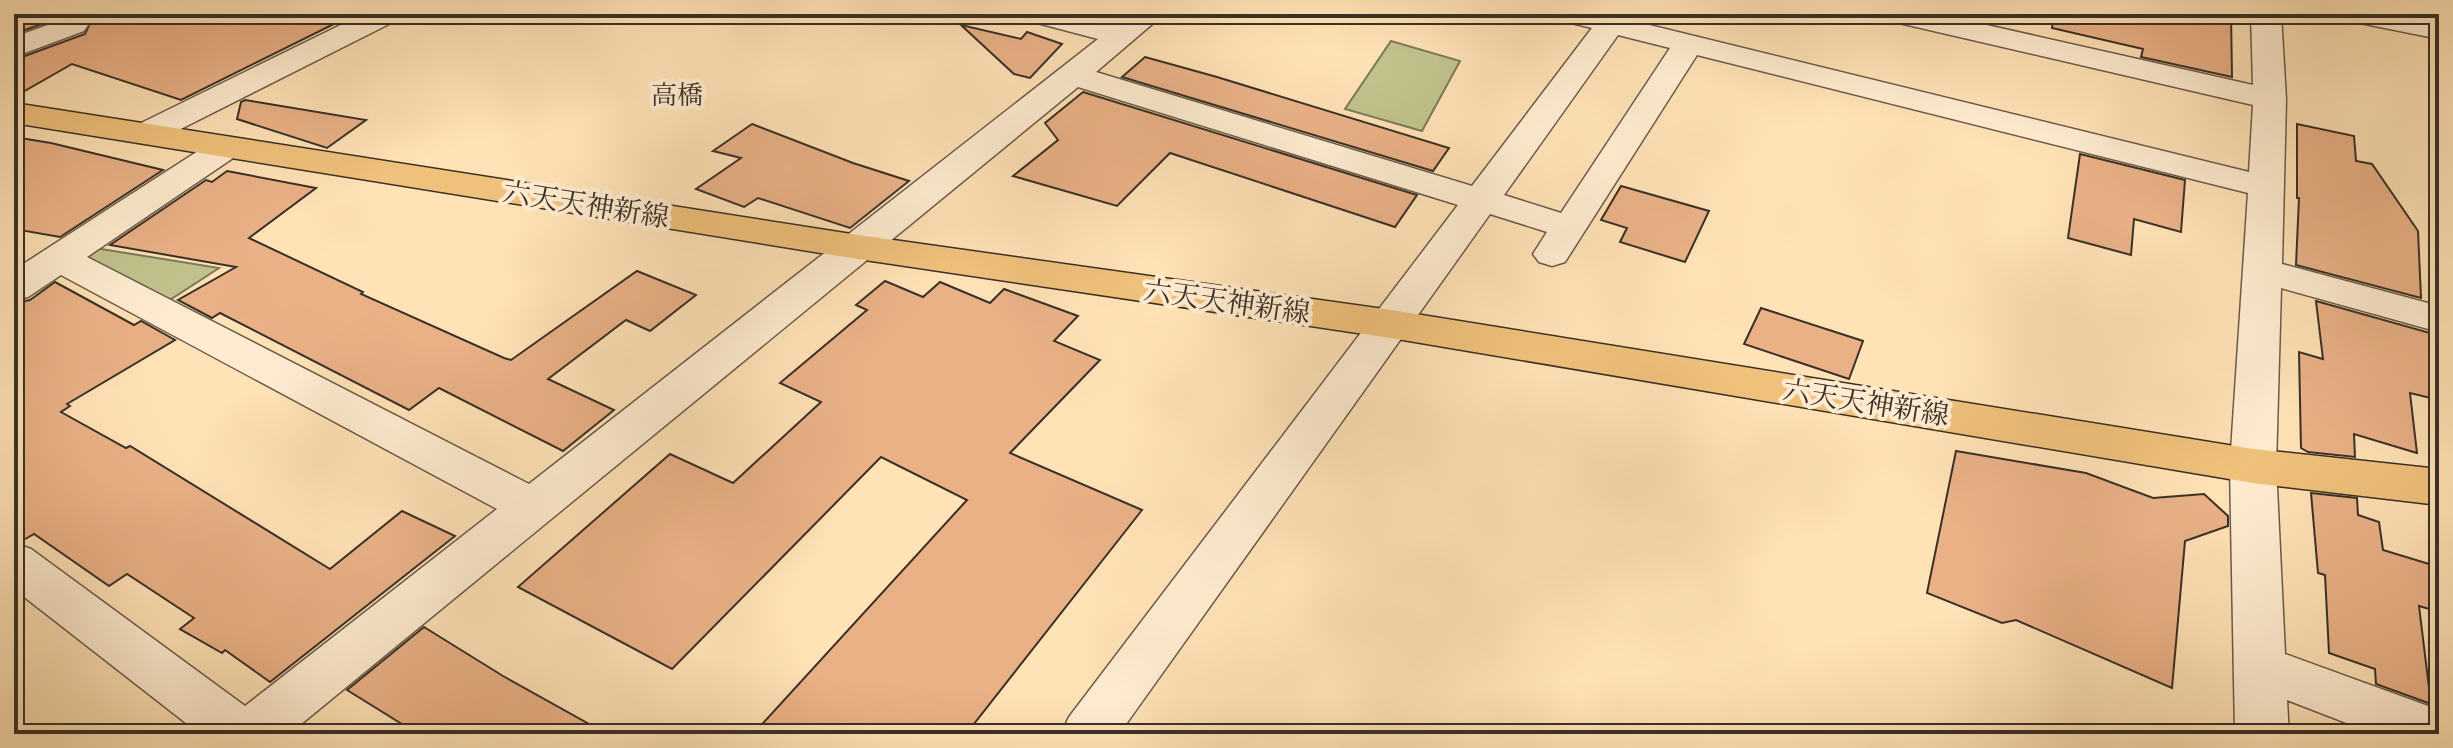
<svg xmlns="http://www.w3.org/2000/svg" width="2453" height="748" viewBox="0 0 2453 748" font-family="Alegreya,'Noto Serif JP',serif">
<rect width="100%" height="100%" fill="#ffe2b6"/>
<filter id="stains"><feTurbulence type="fractalNoise" baseFrequency=".0025" numOctaves="4"/><feColorMatrix values="0 0 0 0 .2 0 0 0 0 .09 0 0 0 0 .02 0 0 0 .5 -.17"/></filter>
<radialGradient id="worn" r=".72"><stop offset=".6" stop-color="#630" stop-opacity="0"/><stop offset="1" stop-color="#630" stop-opacity=".3"/></radialGradient>
<g fill="#c1c38d" stroke="#7d7a5a" stroke-width="2">
<polygon points="1391,41 1460,61 1422,131 1345,109"/>
<polygon points="95,248 219,268 162,305 75,260"/>
</g>
<g fill="#eab187" stroke="#393027" stroke-width="2">
<polygon points="14,14 70,14 14,34"/>
<polygon points="77,14 354,14 181,100 72,64 14,97 14,60 85,34 90,23 85,16"/>
<polygon points="2054,14 2231,14 2232,77 2141,57 2143,49 2052,28"/>
<polygon points="961,25 1021,39 1027,32 1062,44 1030,78 1014,74"/>
<polygon points="1145,57 1217,77 1449,148 1433,171 1122,77"/>
<polygon points="1083,92 1417,195 1395,227 1170,153 1117,206 1013,176 1058,140 1045,123"/>
<polygon points="245,100 366,120 327,148 237,119 241,102"/>
<polygon points="752,124 853,163 909,181 850,228 758,198 744,207 696,189 741,158 713,151"/>
<polygon points="2297,124 2354,136 2356,161 2372,164 2418,231 2421,298 2296,265 2299,198 2297,198"/>
<polygon points="14,137 51,143 163,170 60,237 14,229"/>
<polygon points="2080,154 2185,180 2181,232 2134,219 2131,255 2068,238"/>
<polygon points="227,171 316,188 249,238 363,292 361,294 504,358 511,360 637,271 696,295 650,331 626,320 548,379 614,410 563,451 439,388 409,410 220,313 212,318 178,300 236,267 110,245 206,180 212,182"/>
<polygon points="1621,186 1709,211 1685,262 1620,242 1627,228 1601,220"/>
<polygon points="885,281 923,297 940,282 990,303 1004,289 1078,316 1054,341 1100,360 1010,453 1142,510 966,734 753,734 967,500 881,457 672,669 518,587 670,454 733,483 821,402 780,383 867,310 856,305"/>
<polygon points="55,282 134,325 141,321 175,340 67,404 70,406 61,412 126,448 130,446 330,569 402,511 455,536 270,682 225,650 222,653 180,629 194,618 127,574 109,586 34,534 20,542 14,540 14,303 30,300"/>
<polygon points="2316,301 2430,333 2439,383 2439,400 2410,393 2417,453 2354,434 2355,457 2308,452 2301,448 2299,352 2323,359"/>
<polygon points="1761,308 1863,341 1849,379 1744,344"/>
<polygon points="1956,451 2086,473 2153,498 2204,494 2228,516 2228,526 2185,541 2172,688 2016,620 2002,623 1927,593"/>
<polygon points="2311,493 2357,498 2358,515 2379,522 2383,550 2439,567 2439,612 2419,606 2431,704 2376,684 2375,669 2329,653 2325,575 2318,573"/>
<polygon points="424,627 503,676 607,734 418,734 347,690"/>
</g>
<g fill="none" stroke-linecap="round" stroke-linejoin="round">
<g stroke="#6a5c4b" stroke-width="3">
<g id="minor">
<polygon points="363,14 401,14 397,20 159,140 147,143 135,140 130,133 135,126"/>
<path d="M 1022,14 L 1072,14 L 1116,25 L 1130,14 L 1164,14 L 1096,72 L 1472,186 L 1592,28 L 1559,20 L 1555,14 L 1633,14 L 1629,20 L 2249,172 L 2253,105 L 1899,23 L 1888,20 L 1884,14 L 1938,14 L 2253,85 L 2251,14 L 2281,14 L 2286,99 L 2282,264 L 2439,306 L 2439,332 L 2281,288 L 2276,466 L 2285,654 L 2439,710 L 2439,734 L 2375,734 L 2287,700 L 2289,734 L 2235,734 L 2230,466 L 2248,193 L 1697,55 L 1565,262 L 1552,266 L 1539,262 L 1533,254 L 1547,232 L 1490,214 L 1119,734 L 1061,734 L 1069,717 L 1458,205 L 1078,87 L 289,734 L 200,734 L 14,589 L 14,543 L 31,549 L 245,706 L 497,509 L 61,275 L 28,297 L 14,300 L 14,270 L 215,140 L 227,137 L 239,140 L 244,147 L 239,154 L 87,257 L 529,484 L 1098,39 L 1026,20 ZM 1618,35 L 1670,48 L 1561,213 L 1504,195 Z"/>
<polygon points="2341,14 2403,14 2439,21 2439,39 2345,20"/>
<polygon points="73,16 84,19 88,25 84,31 14,57 14,37"/>
</g>
</g>
<g stroke="#393027" stroke-width="3">
<polygon id="major" points="14,103 858,235 1391,310 2253,449 2439,469 2439,505 2253,483 1391,338 858,259 14,123"/>
</g>
<use href="#minor" fill="#ffecd0" fill-rule="evenodd"/>
<use href="#major" fill="#f0c17b" fill-rule="evenodd"/>
</g>
<g text-anchor="middle" stroke-width="8" stroke-linejoin="round" paint-order="stroke">
<g font-size="26" fill="#393027" stroke="#ffecd0">
<text x="677" y="104">高橋</text>
</g>
<g font-size="28" fill="#393027" stroke="#ffecd0">
<text transform="translate(586 204) rotate(9)" y="10">六天天神新線</text>
<text transform="translate(1227 301) rotate(8)" y="10">六天天神新線</text>
<text transform="translate(1866 402) rotate(9)" y="10">六天天神新線</text>
</g>
</g>
<rect width="2453" height="748" fill="none" stroke="#ffe2b6" stroke-width="48"/>
<rect x="16" y="16" width="2421" height="716" fill="none" stroke="#393027" stroke-width="4"/>
<rect x="24" y="24" width="2405" height="700" fill="none" stroke="#393027" stroke-width="2"/>
<rect width="100%" height="100%" filter="url(#stains)"/>
<rect width="100%" height="100%" fill="url(#worn)"/>
</svg>
